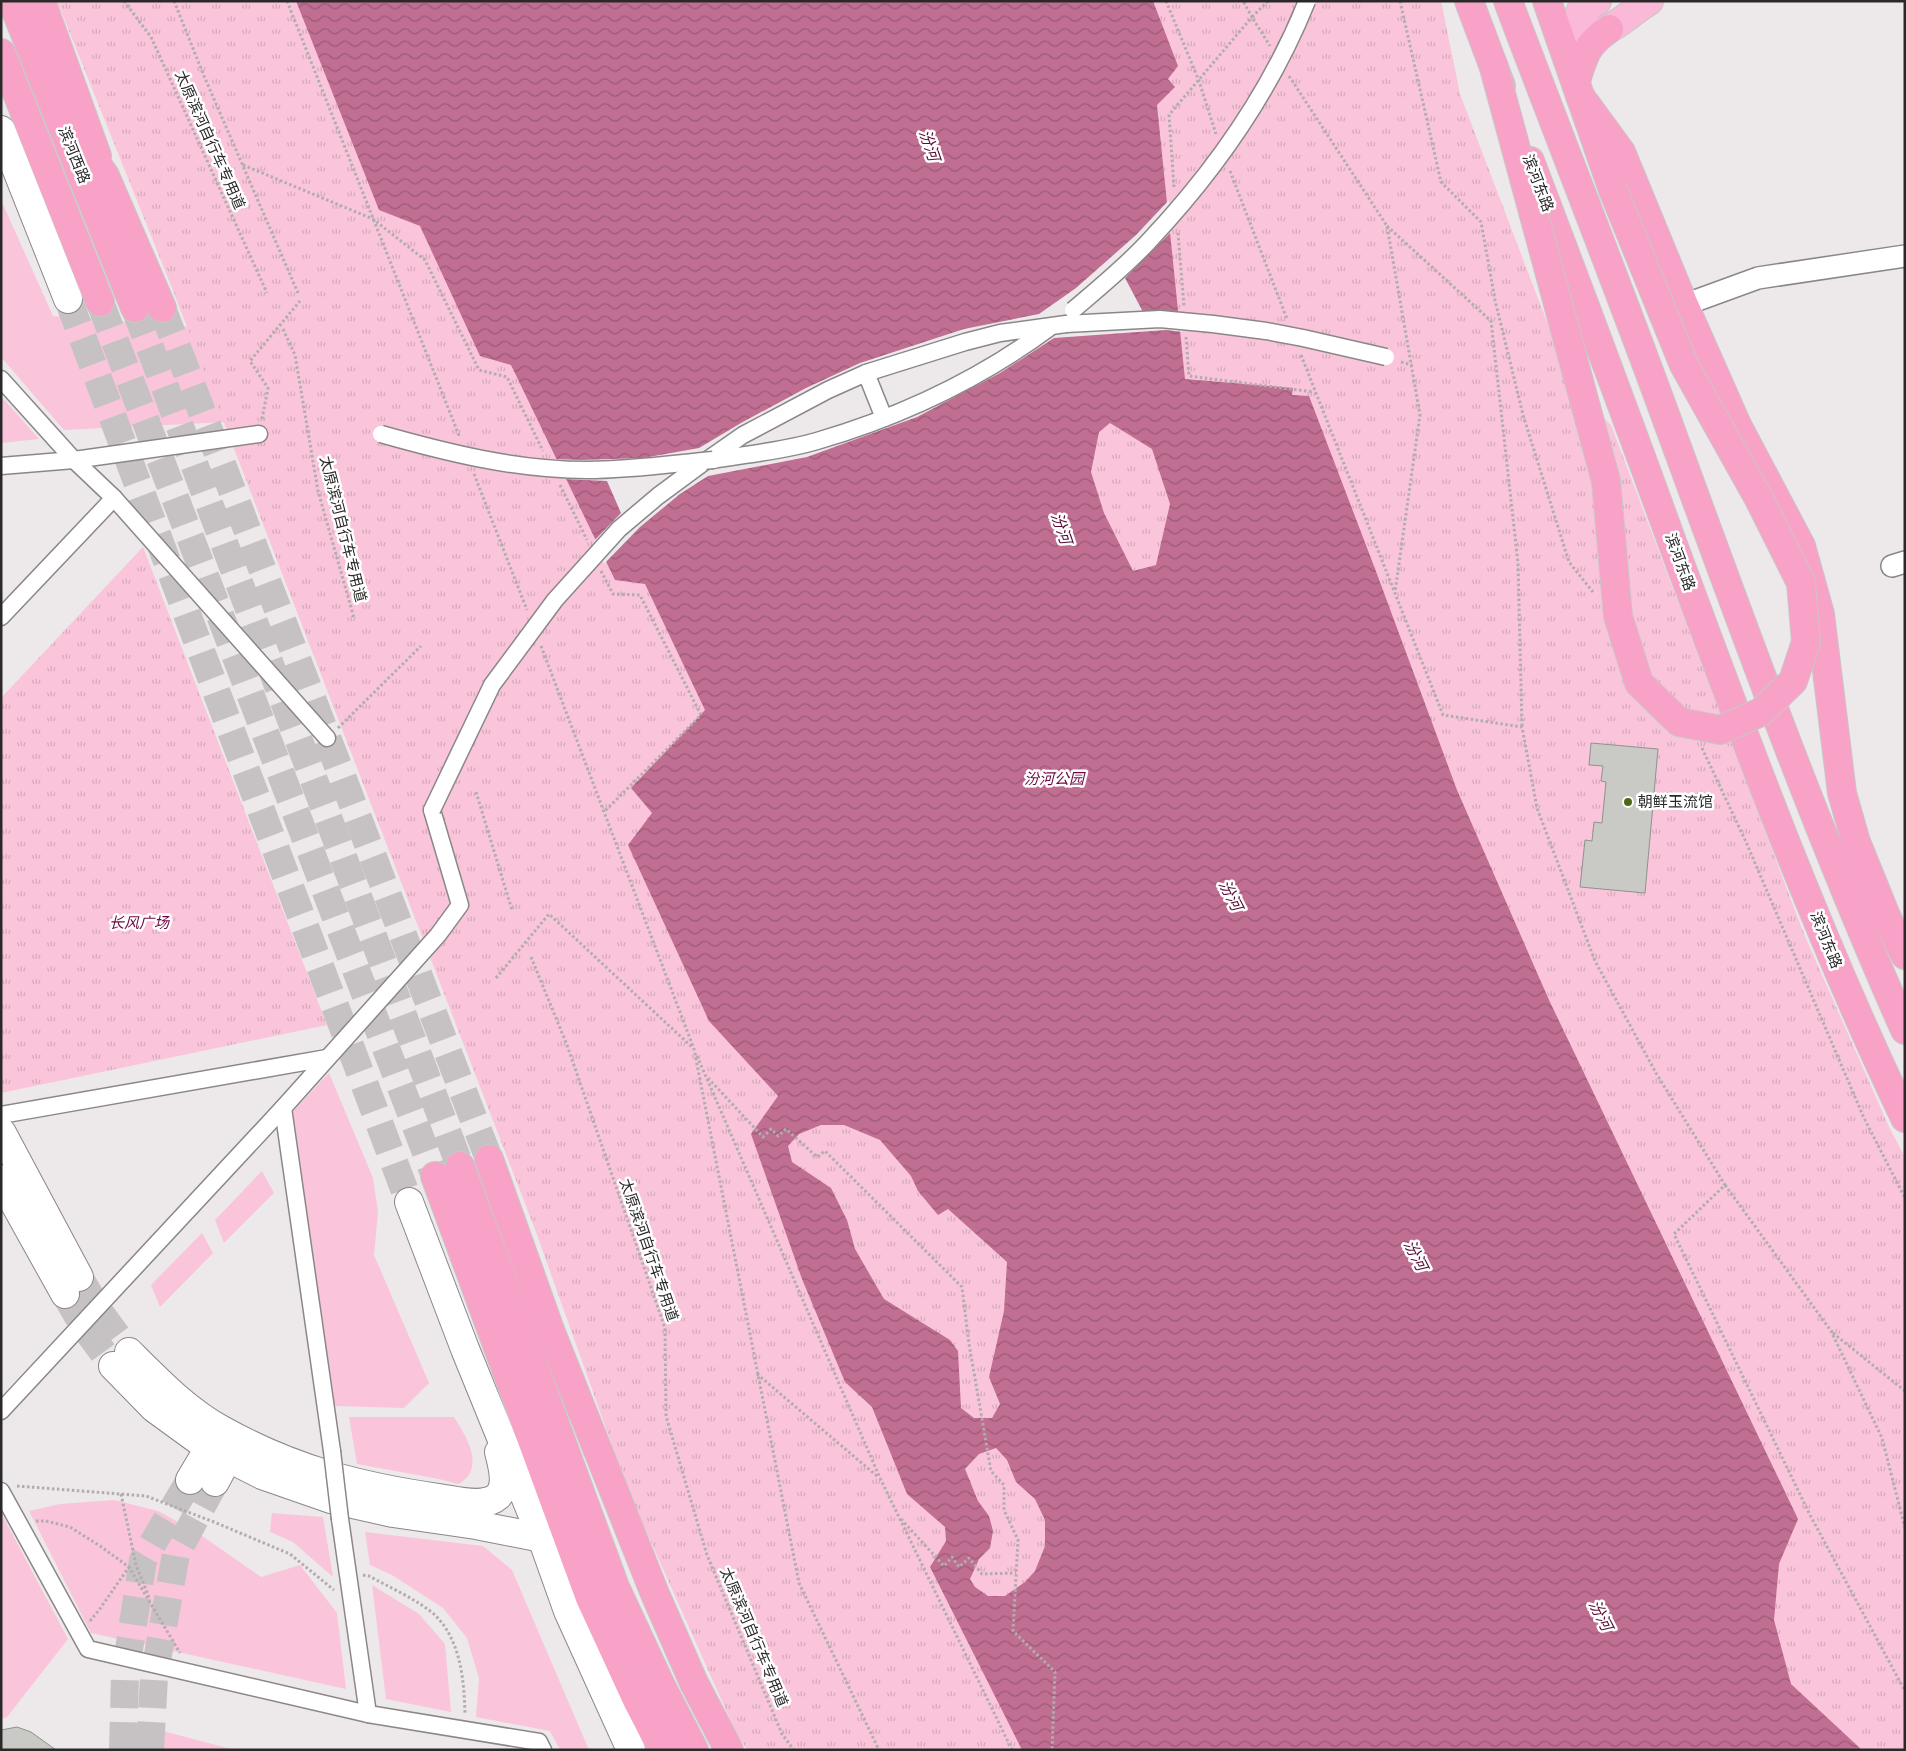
<svg xmlns="http://www.w3.org/2000/svg" width="1906" height="1751" viewBox="0 0 1906 1751" font-family="'Zilla Slab','Noto Sans SC',serif">
<defs>
<pattern id="park-tufts" width="24" height="20" patternUnits="userSpaceOnUse" patternTransform="scale(1.25)"><rect width="24" height="20" fill="#fac5da"/><path d="M3 7l-1-3M5 7V3M7 7l1-3M15 17l-1-3M17 17v-4M19 17l1-3" fill="none" stroke="#d6a9bb"/></pattern>
<pattern id="water-waves" width="16" height="10" patternUnits="userSpaceOnUse" patternTransform="scale(1.25)"><rect width="16" height="10" fill="#c06e92"/><path d="M0 5q4-4 8 0t8 0" fill="none" stroke="#9c5a77"/></pattern>
</defs>
<rect width="100%" height="100%" fill="#ede8ea"/>
<g fill="#fac5da">
<polygon points="1,200 53,316 207,328 248,421 64,430 1,357"/>
<polygon points="1,396 39,439 1,443"/>
<polygon points="329,1073 373,1178 378,1212 374,1255 429,1383 404,1408 334,1406 303,1227 291,1113"/>
<polygon points="262,1171 274,1193 224,1243 215,1220"/>
<polygon points="202,1233 213,1253 160,1307 151,1285"/>
<path d="M 349,1417 L 454,1417 C 463,1432 479,1455 470,1473 C 468,1477 463,1481 459,1484 L 439,1479 L 357,1464 Z"/>
<polygon points="114,1500 158,1511 198,1533 261,1577 300,1565 337,1613 346,1689 91,1633 29,1511 60,1504"/>
<polygon points="1,1513 68,1639 7,1717 1,1719"/>
<polygon points="272,1513 323,1517 333,1577 293,1542 270,1532"/>
<polygon points="365,1532 483,1546 512,1570 589,1750 560,1750 550,1731 476,1717 479,1678 467,1638 443,1608 392,1575 370,1565"/>
<polygon points="372,1585 419,1614 445,1644 451,1712 386,1699"/>
<polygon points="159,1730 235,1750 158,1750"/>
</g>
<g fill="url(#park-tufts)">
<polygon points="57,1 1441,1 1460,94 1573,390 1611,425 1804,934 1890,1129 1905,1157 1905,1750 747,1750 734,1728 629,1493 536,1232 172,288"/>
<polygon points="143,547 327,1025 1,1093 1,698"/>
</g>
<path fill="url(#water-waves)" fill-rule="evenodd" d="M 296,1 L 1153,1 L 1178,66 L 1168,79 L 1175,87 L 1157,105 L 1185,379 L 1293,388 L 1292,395 L 1309,396 L 1377,574 L 1457,790 L 1549,1000 L 1798,1519 L 1779,1564 L 1774,1620 L 1791,1684 L 1862,1750 L 1022,1750 L 930,1567 L 946,1541 L 945,1527 L 907,1494 L 872,1407 L 845,1382 L 802,1279 L 751,1134 L 778,1096 L 709,1021 L 628,845 L 652,813 L 631,788 L 705,710 L 645,584 L 615,580 L 511,365 L 480,356 L 420,226 L 379,210 ZM 1110,423 L 1152,449 L 1170,504 L 1156,565 L 1133,571 L 1104,513 L 1091,472 L 1099,432 ZM 821,1125 L 844,1125 L 880,1140 L 911,1176 L 918,1191 L 938,1215 L 948,1209 L 1007,1262 L 1004,1311 L 989,1377 L 1000,1404 L 992,1418 L 974,1418 L 961,1408 L 958,1351 L 950,1340 L 884,1299 L 855,1249 L 847,1220 L 831,1188 L 792,1162 L 788,1146 L 799,1134 ZM 996,1448 L 1007,1460 L 1016,1482 L 1035,1499 L 1045,1520 L 1045,1546 L 1035,1571 L 1025,1582 L 1005,1596 L 988,1596 L 975,1587 L 970,1579 L 979,1559 L 990,1548 L 993,1531 L 989,1516 L 978,1501 L 965,1469 L 979,1454 Z"/>
<polygon fill="#ede8ea" points="1169,200 1172,231 1125,278 1143,312 1181,313 1183,332 1166,330 1054,338 1000,373 917,417 807,457 708,476 680,494 640,527 604,564 594,541 621,513 607,481 564,479 553,459 581,460 643,458 699,448 741,423 806,388 860,363 964,329 1039,314 1076,288 1136,235"/>
<g fill="#c9cac6" stroke="#90928e">
<polygon points="1591,743 1658,749 1645,893 1580,887 1585,840 1592,841 1594,822 1602,823 1606,782 1601,781 1603,766 1589,765"/>
<polygon points="17,1727 31,1732 56,1750 1,1750 1,1730"/>
</g>
<g fill="none" stroke-linecap="round" stroke-linejoin="round">
<g stroke="#c6c2c3" stroke-width="28" stroke-dasharray="28 14" stroke-linecap="butt">
<polyline points="68,299 409,1202"/>
<polyline points="79,1277 101,1314 129,1352"/>
<polyline points="65,1294 83,1325 113,1366"/>
<polyline points="123,1750 125,1675 143,1560 190,1480"/>
<polyline points="150,1750 154,1677 176,1554 215,1482"/>
</g>
<g stroke="#c6c2c3" stroke-width="28" stroke-dasharray="28 14" stroke-linecap="butt">
<polyline points="100,302 435,1176"/>
<polyline points="135,308 460,1166"/>
<polyline points="162,308 489,1159"/>
</g>
<g stroke="#8b8788" stroke-width="19">
<g id="pedestrian">
<polyline points="866,373 884,418"/>
<polyline points="1,379 74,460 114,498 327,738"/>
<path d="M 713,460 C 748,454 783,451 817,441 C 899,417 980,379 1049,328"/>
<polyline points="700,465 743,435 828,390 866,373 965,342 1000,333 1066,324"/>
<polyline points="1,466 74,460 259,434"/>
<polyline points="1,617 114,498"/>
<polyline points="283,1108 332,1451"/>
<polyline points="1,1115 327,1058"/>
<polyline points="1,1411 283,1108 438,935 460,905 432,810"/>
<polyline points="1,1491 88,1649 368,1714 539,1742 543,1750"/>
<polyline points="340,1519 368,1714"/>
</g>
</g>
<g stroke="#8b8788" stroke-width="24">
<g id="minor">
<polyline points="1684,305 1758,278 1905,256"/>
<polyline points="1892,566 1905,562"/>
</g>
</g>
<g stroke="#8b8788" stroke-width="30">
<g id="tertiary">
<polyline points="1,130 68,299"/>
<polyline points="2,1133 79,1277"/>
<polyline points="1,1179 65,1294"/>
<polyline points="409,1202 465,1349 542,1538 568,1611 631,1750"/>
<path d="M 129,1352 C 158,1381 187,1411 222,1430 C 292,1469 360,1487 439,1498 C 455,1500 484,1509 498,1496 C 509,1485 502,1465 499,1452"/>
<polyline points="113,1366 154,1408 209,1448 262,1475 331,1499 393,1513 476,1525 542,1538"/>
<polyline points="190,1480 218,1433"/>
<polyline points="215,1482 237,1441"/>
</g>
</g>
<g stroke="#c8c7c7" stroke-width="30">
<path id="primary" d="M 1597,1 L 1581,10 L 1578,20 L 1583,30 C 1608,40 1629,12 1649,1"/>
</g>
<g stroke="#c8c7c7" stroke-width="30">
<g id="trunk">
<polyline points="12,1 135,308"/>
<polyline points="41,1 97,156"/>
<polyline points="1469,1 1501,86"/>
<path d="M 1508,1 C 1557,131 1608,260 1656,390 C 1735,605 1812,821 1905,1030"/>
<polyline points="1547,1 1613,190"/>
<polyline points="1,53 100,302"/>
<path d="M 1576,81 C 1584,55 1586,45 1609,29"/>
<polyline points="1580,96 1621,152 1684,305 1737,425 1801,546 1820,614 1842,793 1856,842 1886,916 1905,955"/>
<polyline points="80,139 105,176 162,308"/>
<path d="M 1530,161 C 1578,287 1625,412 1671,539 C 1743,734 1815,930 1905,1118"/>
<polyline points="489,1159 550,1330 655,1594 694,1683 729,1750"/>
<polyline points="460,1166 615,1587 662,1688 694,1750"/>
<polyline points="435,1176 590,1598 637,1700 663,1750"/>
</g>
</g>
<g stroke="#b1adae" stroke-width="3" stroke-dasharray="2.5 2.5" stroke-linecap="butt">
<polyline points="124,1 151,37 267,293"/>
<polyline points="174,1 204,76 298,293"/>
<polyline points="287,1 460,438"/>
<polyline points="1166,1 1199,81 1216,134"/>
<polyline points="1268,1 1252,17 1270,46"/>
<polyline points="1400,1 1441,182 1481,222 1495,300 1523,415 1569,562 1593,592"/>
<polyline points="1289,76 1387,226 1420,415 1395,592"/>
<polyline points="243,165 373,219 425,260 479,370 507,377 543,451"/>
<polyline points="1230,171 1287,319"/>
<polyline points="1174,187 1169,115 1252,17 1243,1"/>
<polyline points="1387,226 1491,321 1518,563 1522,727"/>
<polyline points="1178,233 1184,306"/>
<polyline points="283,329 295,355 318,491 354,618"/>
<polyline points="1186,337 1189,376 1314,392"/>
<polyline points="1301,355 1443,715 1522,727 1537,808 1595,961 1656,1073 1725,1185 1674,1234 1810,1515 1905,1691"/>
<polyline points="1401,362 1412,365"/>
<polyline points="262,419 268,388 250,361 300,301"/>
<polyline points="474,474 527,610"/>
<polyline points="560,485 587,540"/>
<polyline points="601,571 613,594 640,595 701,715 605,811"/>
<polyline points="541,646 694,1049 799,1583 879,1750"/>
<polyline points="338,728 421,646"/>
<polyline points="1702,748 1746,842 1864,1118 1905,1198"/>
<polyline points="476,792 512,910"/>
<polyline points="531,957 567,1045 665,1328 666,1416 707,1555 782,1734 794,1750"/>
<polyline points="496,978 549,914 693,1048"/>
<polyline points="697,1056 880,1478 1012,1750"/>
<polyline points="708,1078 763,1137 771,1129 778,1136 786,1129 817,1157 825,1151 962,1287 969,1344 991,1471 1004,1485 1004,1510 1018,1540 1013,1631 1055,1672 1052,1750"/>
<polyline points="1725,1185 1831,1331 1882,1438 1905,1528"/>
<polyline points="1833,1333 1905,1391"/>
<polyline points="757,1374 877,1476"/>
<polyline points="17,1486 146,1496 214,1522 290,1554 334,1590"/>
<polyline points="121,1494 136,1565 149,1597"/>
<polyline points="901,1519 944,1566 952,1557 959,1567 969,1558 982,1574 1016,1573"/>
<polyline points="36,1521 46,1521 70,1527 100,1546 129,1567 180,1653"/>
<path d="M 363,1575 L 369,1576 C 389,1587 420,1601 436,1616 C 461,1642 464,1680 465,1714"/>
<polyline points="90,1621 99,1610 129,1567"/>
</g>
<use href="#pedestrian" stroke="#fff" stroke-width="16"/>
<use href="#minor" stroke="#fff" stroke-width="21"/>
<use href="#tertiary" stroke="#fff" stroke-width="28"/>
<use href="#primary" stroke="#fab9d6" stroke-width="28"/>
<use href="#trunk" stroke="#f8a2c8" stroke-width="28"/>
<g stroke="#8b8788" stroke-width="19" stroke-linecap="butt">
<g id="pedestrian-bridge">
<path d="M 1073,310 C 1099,288 1126,266 1149,241 C 1215,171 1271,91 1307,1"/>
<polyline points="1066,324 1160,319 1213,324 1266,331 1303,338 1386,357"/>
<path d="M 381,434 C 448,453 517,470 587,470 C 629,470 671,464 713,460"/>
<polyline points="432,810 492,685 555,600 619,529 658,496 700,465"/>
<polyline points="332,1451 340,1519"/>
</g>
</g>
<g stroke="#c8c7c7" stroke-width="30" stroke-linecap="butt">
<polyline id="trunk-bridge" points="1493,64 1606,481 1618,616 1639,683 1679,722 1720,730 1761,712 1793,681 1806,642 1801,583 1759,499 1684,365 1613,190"/>
</g>
<use href="#pedestrian-bridge" stroke="#fff" stroke-width="16"/>
<use href="#trunk-bridge" stroke="#f8a2c8" stroke-width="28"/>
</g>
<circle fill="#4e6819" stroke="#fff" stroke-width="2" cx="1628" cy="802" r="5"/>
<g text-anchor="middle" stroke-width="5" stroke-linejoin="round" paint-order="stroke">
<g font-size="15" fill="#2a2829" stroke="#fff">
<text transform="translate(210 140) rotate(66)" y="5">太原滨河自行车专用道</text>
<text transform="translate(74 155) rotate(68)" y="5">滨河西路</text>
<text transform="translate(1538 183) rotate(69)" y="5">滨河东路</text>
<text transform="translate(343 529) rotate(76)" y="5">太原滨河自行车专用道</text>
<text transform="translate(1680 562) rotate(70)" y="5">滨河东路</text>
<text transform="translate(1826 940) rotate(68)" y="5">滨河东路</text>
<text transform="translate(649 1250) rotate(71)" y="5">太原滨河自行车专用道</text>
<text transform="translate(754 1637) rotate(67)" y="5">太原滨河自行车专用道</text>
</g>
<g font-size="15" font-style="italic" fill="#6e0643" stroke="#fff">
<text x="1054" y="784">汾河公园</text>
<text x="139" y="928">长风广场</text>
</g>
<g font-size="15" fill="#2a2829" stroke="#fff" text-anchor="start">
<text x="1638" y="807">朝鲜玉流馆</text>
</g>
<g font-size="16" font-style="italic" fill="#570c35" stroke="#fff">
<text transform="translate(930 145) rotate(71)" y="6">汾河</text>
<text transform="translate(1062 528) rotate(71)" y="6">汾河</text>
<text transform="translate(1231 895) rotate(63)" y="6">汾河</text>
<text transform="translate(1416 1255) rotate(63)" y="6">汾河</text>
<text transform="translate(1601 1615) rotate(63)" y="6">汾河</text>
</g>
</g>
<rect width="1906" height="1751" fill="none" stroke="#2a2829" stroke-width="5"/>
</svg>
